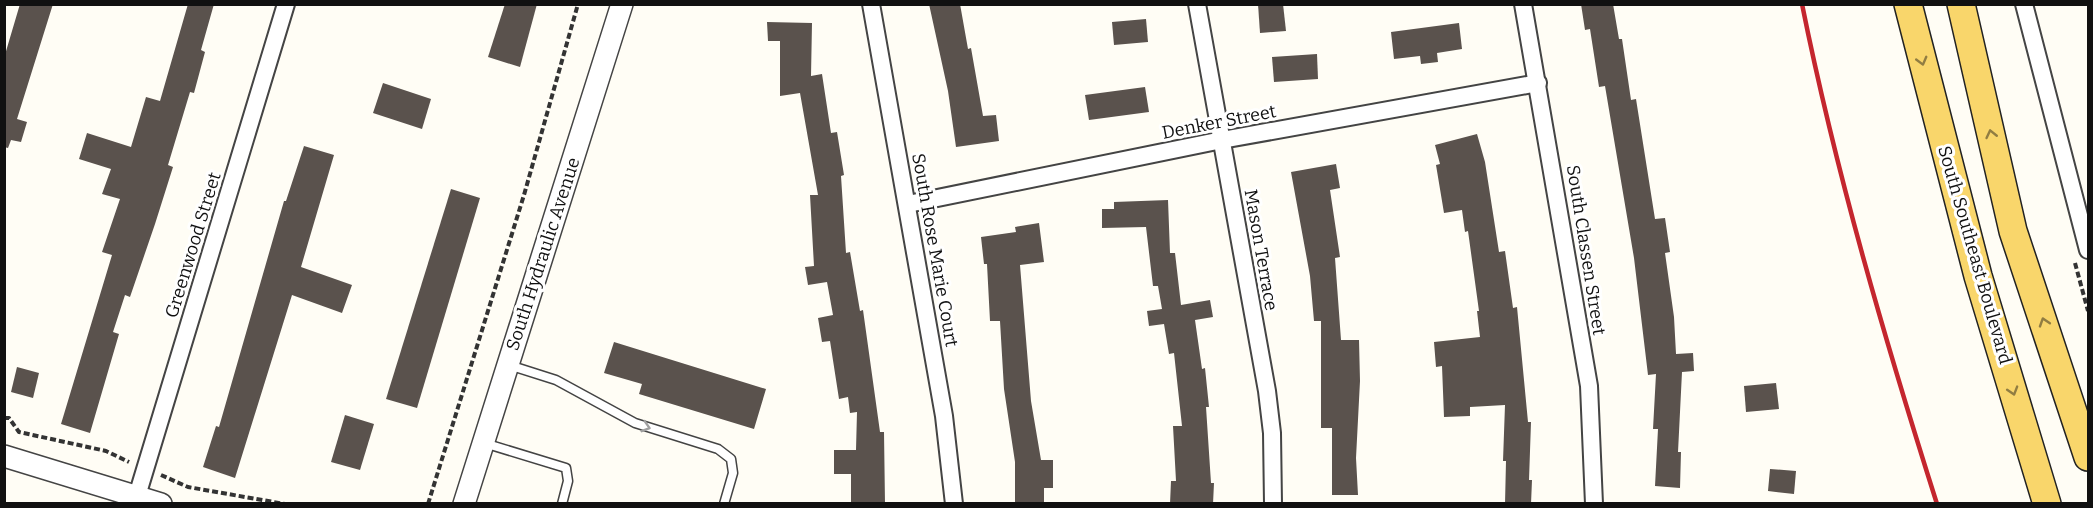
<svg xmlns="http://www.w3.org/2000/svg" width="2093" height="508" viewBox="0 0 2093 508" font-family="Bitter,serif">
<rect width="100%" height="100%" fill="#fffdf5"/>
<g fill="#5a524d">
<polygon points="20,4 53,4 17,119 27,122 21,142 11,140 8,148 4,147 4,58"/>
<polygon points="188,4 214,4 201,50 205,52 194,93 190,92 168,165 173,167 155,224 130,297 125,295 113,332 119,334 90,433 61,424 112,255 102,252 120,199 102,194 111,169 79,159 87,133 131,147 146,97 160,101"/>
<polygon points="505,4 537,4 520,67 488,57"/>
<polygon points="929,4 960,4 968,49 971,48 983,116 996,115 999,141 956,147 948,91"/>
<polygon points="1258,4 1283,4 1286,31 1260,33"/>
<polygon points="1581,4 1613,4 1619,39 1622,39 1631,100 1636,99 1655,219 1665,218 1670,252 1665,253 1674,317 1676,354 1693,353 1694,371 1682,372 1678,452 1681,452 1680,488 1655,486 1658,429 1653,429 1656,374 1648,375 1634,258 1605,86 1599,87 1590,29 1585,30"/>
<polygon points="1146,19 1148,42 1114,45 1112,22"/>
<polygon points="767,22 812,23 811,76 822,74 831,133 837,132 844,175 841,176 846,253 850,252 860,311 863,310 880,432 884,432 885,504 851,504 851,474 834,474 834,450 856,450 857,412 850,413 848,397 839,399 830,341 822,342 818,318 833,315 827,282 808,285 805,267 814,266 810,195 818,195 800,93 780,96 780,41 768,41"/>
<polygon points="1459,23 1462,49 1437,53 1438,62 1421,64 1420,56 1394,59 1391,32"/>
<polygon points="1317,54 1318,79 1274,82 1272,57"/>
<polygon points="383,83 431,99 422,129 373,113"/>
<polygon points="1145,87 1149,112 1089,120 1085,95"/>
<polygon points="1477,134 1485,162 1499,252 1505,251 1513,308 1517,307 1528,422 1531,422 1529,480 1532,480 1531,504 1505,504 1506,461 1503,461 1505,405 1470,407 1470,416 1444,417 1442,366 1436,367 1434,342 1480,337 1477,311 1479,311 1468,231 1465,232 1462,210 1444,213 1436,165 1440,164 1435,145"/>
<polygon points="304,146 334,155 301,267 352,285 342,313 292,295 235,478 203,467 216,426 219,427 284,201 286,201"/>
<polygon points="1336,164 1340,188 1330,190 1340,257 1335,258 1341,340 1359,340 1360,381 1356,458 1358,495 1332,495 1332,428 1321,428 1321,321 1314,321 1310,276 1291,172"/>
<polygon points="451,189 480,198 417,408 386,399"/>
<polygon points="1168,200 1170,253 1175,253 1181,305 1210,300 1213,317 1195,320 1202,369 1205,368 1209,407 1206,407 1211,483 1214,483 1213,504 1170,504 1171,481 1176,481 1173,426 1182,426 1174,353 1169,354 1164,324 1149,326 1147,311 1162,309 1158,286 1153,286 1146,227 1102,228 1102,209 1114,209 1114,202"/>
<polygon points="1039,223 1044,262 1020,265 1031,401 1041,460 1053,460 1053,488 1044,488 1044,502 1015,502 1015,462 1004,389 1000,321 990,321 987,264 984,264 981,237 1016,232 1015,227"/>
<polygon points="614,342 766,389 754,429 639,394 642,384 604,373"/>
<polygon points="17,367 39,373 33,398 11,392"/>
<polygon points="1776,383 1779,409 1746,412 1744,386"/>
<polygon points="345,415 374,424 360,470 331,462"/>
<polygon points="1770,469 1796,471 1794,494 1768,491"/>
</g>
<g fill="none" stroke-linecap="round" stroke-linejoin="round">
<g stroke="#444" stroke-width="11">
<g id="service">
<polyline points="509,365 556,380 635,423 718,449 731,459 733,473 724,504"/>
<polyline points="484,443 566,468 568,481 562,504"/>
</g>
</g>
<g stroke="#444" stroke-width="20">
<g id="minor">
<polyline points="871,4 944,416 954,504"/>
<polyline points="1197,4 1267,391 1272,433 1273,504"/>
<polyline points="1523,4 1589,386 1594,504"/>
<polyline points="2024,4 2088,250"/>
<polyline points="908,204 1222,140 1538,83"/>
<polyline points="137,496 286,4"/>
</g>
</g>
<g stroke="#444" stroke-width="24">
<g id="tertiary">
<polyline points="4,456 161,504"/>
<polyline points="464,504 622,4"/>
</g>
</g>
<g stroke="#222" stroke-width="30">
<g id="primary">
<polyline points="1908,4 1978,276 2047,504"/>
<polyline points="1961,4 2013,231 2088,457"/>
</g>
</g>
<g stroke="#333" stroke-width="4" stroke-dasharray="6 3" stroke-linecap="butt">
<polyline points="2075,263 2088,311"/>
<polyline points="4,418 9,418 19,432 106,451 129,462"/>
<polyline points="161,475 188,487 285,504"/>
<polyline points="428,504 524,195 578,4"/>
</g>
<use href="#service" stroke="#fff" stroke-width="8"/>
<use href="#minor" stroke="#fff" stroke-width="16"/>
<use href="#tertiary" stroke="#fff" stroke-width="21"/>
<use href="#primary" stroke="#f9d66b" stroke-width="27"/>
<path stroke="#c4262e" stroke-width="4.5" d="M 1802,4 C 1836,173 1885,340 1937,504"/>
</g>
<defs><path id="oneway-chevron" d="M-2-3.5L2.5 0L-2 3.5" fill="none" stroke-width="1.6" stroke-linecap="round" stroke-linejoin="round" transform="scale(1.5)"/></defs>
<g stroke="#917d42">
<use href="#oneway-chevron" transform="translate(1922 61) rotate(75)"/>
<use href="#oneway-chevron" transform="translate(1991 134) rotate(-103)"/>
<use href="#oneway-chevron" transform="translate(2044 322) rotate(-108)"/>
<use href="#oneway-chevron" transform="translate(2013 391) rotate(73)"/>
</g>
<use stroke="#a0a0a0" href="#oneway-chevron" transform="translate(646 427) rotate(17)"/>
<g text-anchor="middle" stroke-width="6" stroke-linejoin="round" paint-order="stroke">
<g font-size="18" fill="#111" stroke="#fff">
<text transform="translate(1219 122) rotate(-11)" y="6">Denker Street</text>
<text transform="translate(193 245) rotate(-73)" y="6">Greenwood Street</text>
<text transform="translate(935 250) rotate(80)" y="6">South Rose Marie Court</text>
<text transform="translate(1261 250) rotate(80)" y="6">Mason Terrace</text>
<text transform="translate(1586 250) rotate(81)" y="6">South Classen Street</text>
<text transform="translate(543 254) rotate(-72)" y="6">South Hydraulic Avenue</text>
<text transform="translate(1975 255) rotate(74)" y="6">South Southeast Boulevard</text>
</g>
</g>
<rect width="2093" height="508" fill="none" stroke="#111111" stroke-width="12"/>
</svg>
